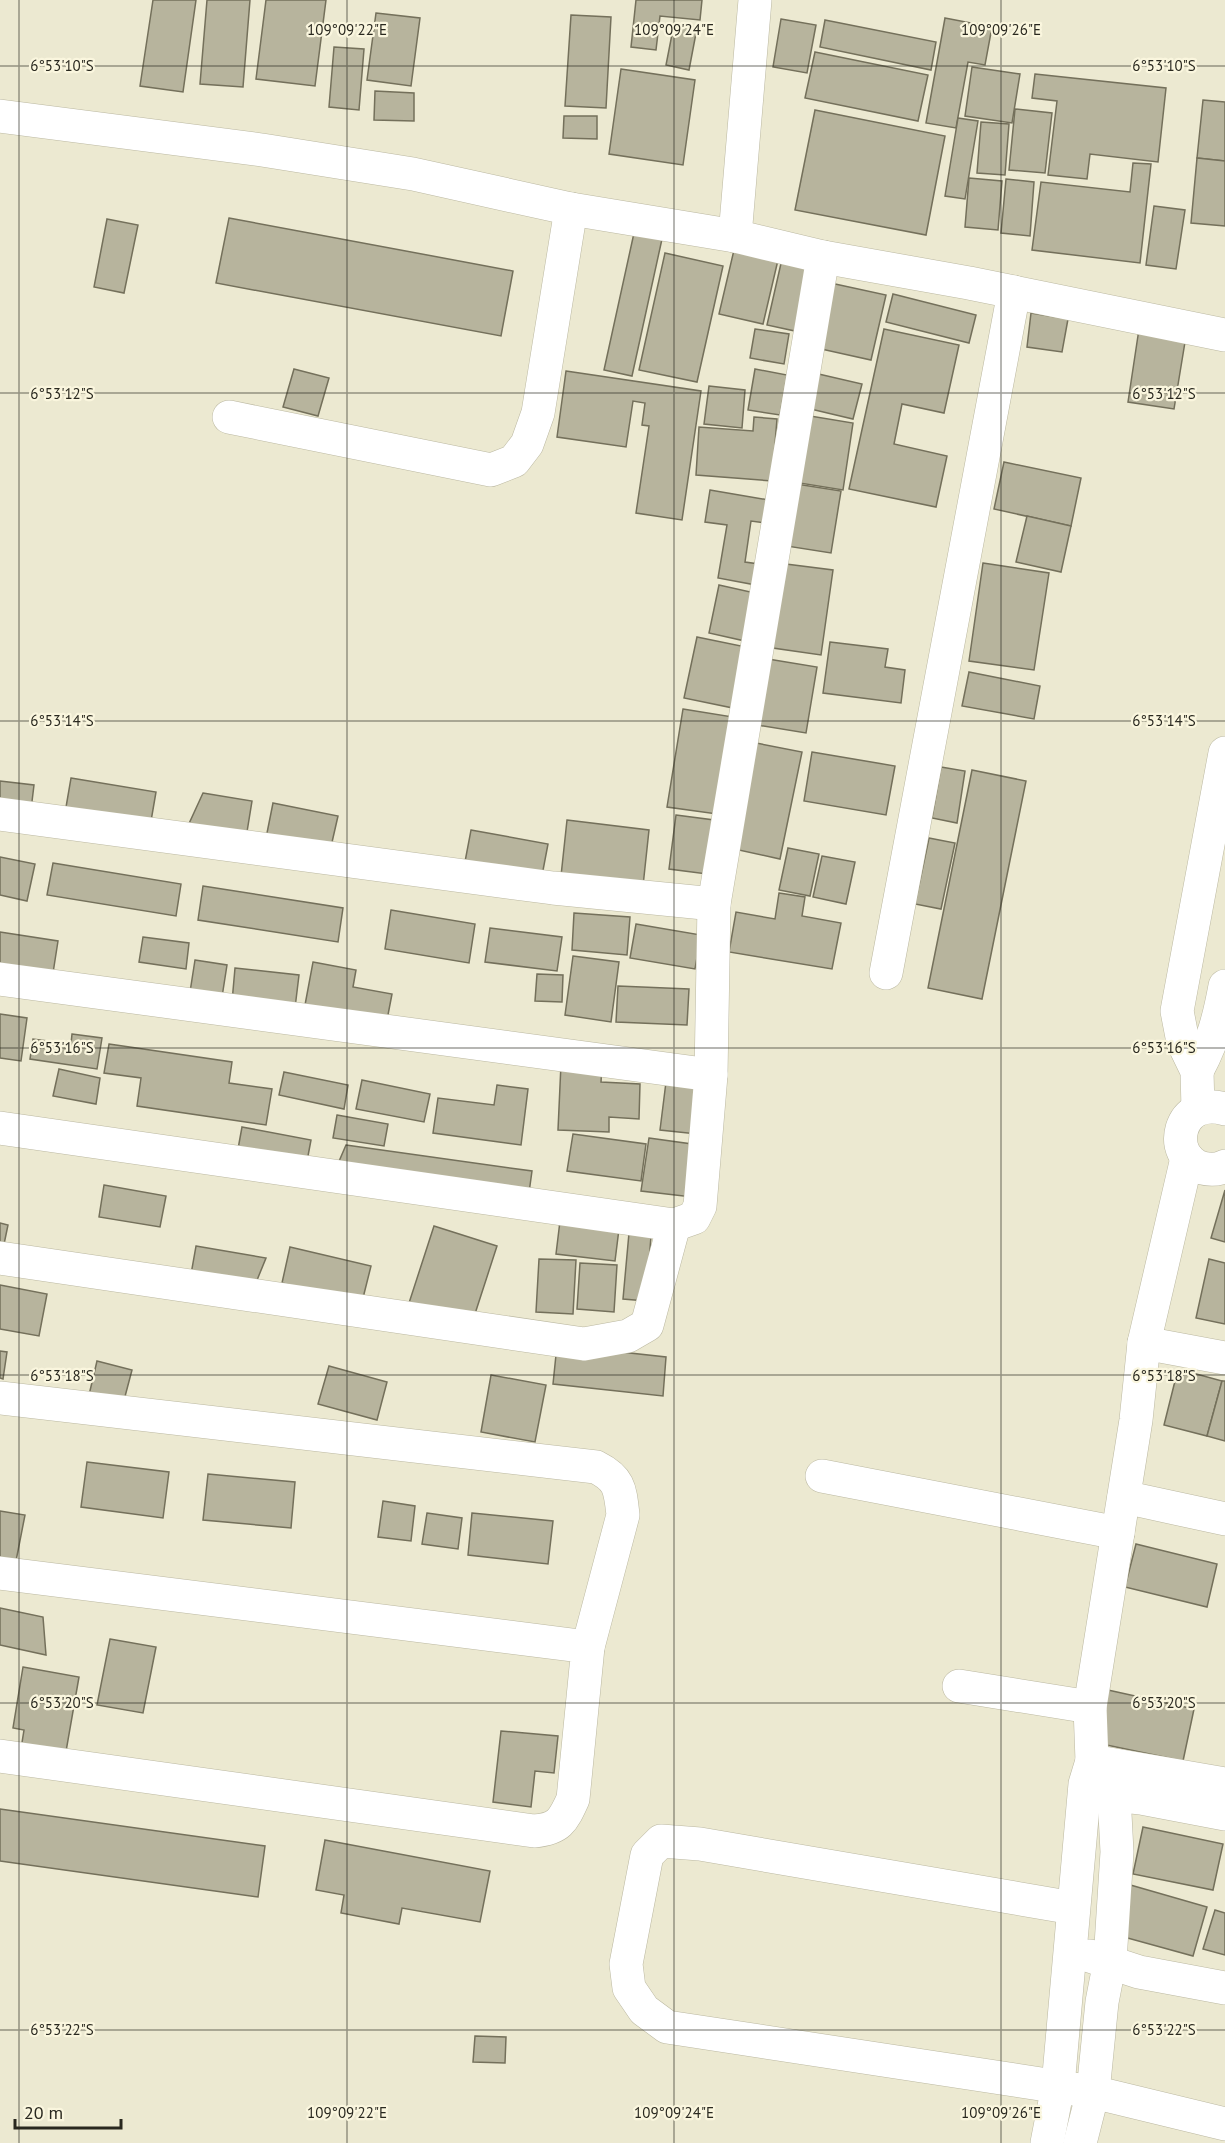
<svg xmlns="http://www.w3.org/2000/svg" width="1225" height="2143" viewBox="0 0 1225 2143" font-family="'PT Sans',sans-serif">
<rect width="100%" height="100%" fill="#ece9d1"/>
<g fill="#b7b49d" stroke="#74705b" stroke-width="1.5">
<polygon points="153,0 196,0 183,92 140,86"/>
<polygon points="207,0 250,0 243,87 200,84"/>
<polygon points="266,0 326,0 315,86 256,79"/>
<polygon points="636,0 702,0 700,20 660,16 656,50 631,47"/>
<polygon points="376,13 420,18 411,86 367,80"/>
<polygon points="571,15 611,17 606,108 565,106"/>
<polygon points="945,18 992,27 985,65 968,62 956,128 926,123"/>
<polygon points="781,19 816,25 807,73 773,67"/>
<polygon points="825,20 936,42 931,70 820,47"/>
<polygon points="674,24 697,28 689,70 666,65"/>
<polygon points="334,47 364,49 359,110 329,107"/>
<polygon points="815,52 928,75 918,121 805,98"/>
<polygon points="972,67 1020,74 1012,123 965,116"/>
<polygon points="621,69 695,80 683,165 609,154"/>
<polygon points="1035,74 1166,88 1158,162 1090,154 1087,179 1048,175 1057,101 1032,98"/>
<polygon points="375,91 414,93 414,121 374,120"/>
<polygon points="1203,100 1225,102 1225,161 1197,158"/>
<polygon points="1015,109 1052,113 1045,173 1009,170"/>
<polygon points="815,110 945,136 926,235 795,210"/>
<polygon points="564,116 597,116 597,139 563,138"/>
<polygon points="958,118 978,121 965,199 945,196"/>
<polygon points="981,122 1009,124 1005,175 977,173"/>
<polygon points="1197,158 1225,161 1225,226 1191,223"/>
<polygon points="1133,163 1151,164 1140,263 1032,250 1041,182 1130,192"/>
<polygon points="969,178 1002,181 998,230 965,227"/>
<polygon points="1006,179 1034,182 1030,236 1001,233"/>
<polygon points="1154,206 1185,210 1176,269 1146,265"/>
<polygon points="229,218 513,271 501,336 216,283"/>
<polygon points="107,219 138,225 124,293 94,287"/>
<polygon points="634,233 662,239 632,376 604,370"/>
<polygon points="734,250 778,260 763,324 719,314"/>
<polygon points="665,253 723,266 697,382 639,370"/>
<polygon points="782,259 810,265 795,331 767,325"/>
<polygon points="826,282 886,295 871,360 812,347"/>
<polygon points="893,294 976,315 969,343 886,322"/>
<polygon points="1031,313 1068,319 1062,352 1027,347"/>
<polygon points="755,329 789,334 784,364 750,358"/>
<polygon points="884,329 959,345 944,413 902,404 894,444 947,456 936,507 849,489"/>
<polygon points="1139,329 1186,336 1174,409 1128,402"/>
<polygon points="294,369 329,378 318,416 283,407"/>
<polygon points="755,369 787,375 780,415 748,410"/>
<polygon points="566,371 701,391 682,520 636,513 649,426 642,425 645,403 633,401 626,447 557,437"/>
<polygon points="810,372 862,384 853,419 802,407"/>
<polygon points="709,386 745,390 742,428 704,424"/>
<polygon points="798,414 853,423 843,490 787,481"/>
<polygon points="754,417 777,419 772,481 696,475 699,427 753,431"/>
<polygon points="1004,462 1081,478 1071,526 994,509"/>
<polygon points="790,483 841,491 831,553 780,545"/>
<polygon points="710,490 769,500 765,523 751,521 745,562 759,564 756,585 718,578 727,525 705,522"/>
<polygon points="1027,516 1071,526 1061,572 1016,562"/>
<polygon points="778,563 833,570 821,655 766,647"/>
<polygon points="983,563 1049,573 1034,670 969,661"/>
<polygon points="719,585 755,593 745,641 709,633"/>
<polygon points="697,637 746,647 733,708 684,698"/>
<polygon points="830,642 888,649 885,667 905,670 901,703 823,693"/>
<polygon points="768,659 817,667 806,733 757,725"/>
<polygon points="969,672 1040,686 1034,719 962,706"/>
<polygon points="683,709 733,717 717,814 667,807"/>
<polygon points="746,741 802,752 780,859 725,847"/>
<polygon points="812,752 895,766 886,815 804,801"/>
<polygon points="941,767 965,771 957,823 932,818"/>
<polygon points="972,770 1026,781 982,999 928,988"/>
<polygon points="71,778 156,792 150,827 65,813"/>
<polygon points="0,781 34,785 30,818 0,814"/>
<polygon points="203,793 252,801 246,838 187,828"/>
<polygon points="273,803 338,816 330,851 266,838"/>
<polygon points="676,815 714,820 707,874 669,869"/>
<polygon points="567,820 649,830 643,886 561,876"/>
<polygon points="471,830 548,844 541,881 464,867"/>
<polygon points="929,838 955,843 941,909 915,904"/>
<polygon points="788,848 819,854 810,896 779,890"/>
<polygon points="822,856 855,862 846,904 813,897"/>
<polygon points="0,857 35,864 27,901 0,895"/>
<polygon points="53,863 181,884 176,916 47,895"/>
<polygon points="203,886 343,908 338,942 198,920"/>
<polygon points="779,893 805,897 802,916 841,923 832,969 729,952 736,912 775,919"/>
<polygon points="391,910 475,924 469,963 385,949"/>
<polygon points="574,913 630,917 627,955 572,950"/>
<polygon points="636,924 701,935 695,969 630,958"/>
<polygon points="490,928 562,937 557,971 485,962"/>
<polygon points="0,932 58,941 53,973 0,964"/>
<polygon points="143,937 189,943 186,969 139,962"/>
<polygon points="573,956 619,962 611,1022 565,1015"/>
<polygon points="195,960 227,965 222,997 190,992"/>
<polygon points="313,962 356,970 353,987 392,994 387,1020 305,1005"/>
<polygon points="235,968 299,975 295,1008 232,1002"/>
<polygon points="537,974 563,975 562,1002 535,1001"/>
<polygon points="618,986 689,989 687,1025 616,1022"/>
<polygon points="0,1014 27,1018 21,1061 0,1058"/>
<polygon points="72,1034 102,1038 97,1069 30,1059 33,1039 71,1044"/>
<polygon points="109,1044 232,1062 229,1083 272,1089 266,1125 137,1106 141,1078 104,1073"/>
<polygon points="561,1064 602,1066 601,1082 640,1084 639,1119 609,1117 609,1132 558,1130"/>
<polygon points="59,1069 100,1078 96,1104 53,1096"/>
<polygon points="284,1072 348,1085 344,1109 279,1095"/>
<polygon points="362,1080 430,1094 424,1122 356,1109"/>
<polygon points="666,1082 703,1087 697,1134 660,1130"/>
<polygon points="497,1085 528,1089 521,1145 433,1133 438,1098 494,1105"/>
<polygon points="337,1115 388,1124 384,1146 333,1138"/>
<polygon points="242,1127 311,1140 305,1172 236,1160"/>
<polygon points="573,1134 646,1144 641,1181 567,1171"/>
<polygon points="649,1138 699,1145 692,1197 641,1191"/>
<polygon points="346,1145 532,1171 528,1200 334,1173"/>
<polygon points="104,1185 166,1196 160,1227 99,1217"/>
<polygon points="1225,1190 1225,1242 1211,1238"/>
<polygon points="560,1221 619,1229 615,1261 556,1254"/>
<polygon points="0,1223 8,1225 2,1254 0,1253"/>
<polygon points="434,1226 497,1246 472,1323 409,1303"/>
<polygon points="629,1233 651,1236 646,1301 623,1299"/>
<polygon points="196,1246 266,1258 253,1290 190,1280"/>
<polygon points="290,1247 371,1266 362,1302 282,1283"/>
<polygon points="539,1259 576,1260 573,1314 536,1312"/>
<polygon points="1209,1259 1225,1263 1225,1324 1196,1318"/>
<polygon points="580,1263 617,1265 614,1312 577,1309"/>
<polygon points="0,1285 47,1294 39,1336 0,1329"/>
<polygon points="557,1345 666,1357 663,1396 553,1384"/>
<polygon points="0,1351 7,1352 3,1379 0,1378"/>
<polygon points="97,1361 132,1370 123,1404 89,1395"/>
<polygon points="329,1366 387,1382 377,1420 318,1404"/>
<polygon points="1178,1369 1222,1381 1207,1436 1164,1425"/>
<polygon points="491,1375 546,1385 535,1442 481,1432"/>
<polygon points="1222,1381 1225,1381 1225,1441 1207,1436"/>
<polygon points="87,1462 169,1472 163,1518 81,1507"/>
<polygon points="208,1474 295,1482 291,1528 203,1520"/>
<polygon points="383,1501 415,1506 411,1541 378,1537"/>
<polygon points="0,1511 25,1515 15,1566 0,1563"/>
<polygon points="427,1513 462,1518 458,1549 422,1544"/>
<polygon points="472,1513 553,1521 548,1564 468,1555"/>
<polygon points="1136,1544 1217,1564 1207,1607 1125,1587"/>
<polygon points="0,1608 43,1617 46,1655 0,1645"/>
<polygon points="110,1639 156,1647 143,1713 97,1705"/>
<polygon points="23,1667 79,1677 64,1763 20,1755 24,1730 13,1728"/>
<polygon points="1108,1690 1194,1709 1183,1761 1097,1743"/>
<polygon points="501,1731 558,1736 554,1773 535,1771 531,1807 493,1802"/>
<polygon points="0,1809 265,1846 258,1897 0,1861"/>
<polygon points="1143,1827 1223,1844 1213,1890 1133,1874"/>
<polygon points="325,1840 490,1871 480,1922 402,1908 399,1924 341,1913 344,1895 316,1890"/>
<polygon points="1127,1884 1207,1907 1193,1956 1113,1934"/>
<polygon points="1215,1910 1225,1913 1225,1955 1203,1949"/>
<polygon points="475,2036 506,2037 505,2063 473,2062"/>
</g>
<g fill="none" stroke-linecap="round" stroke-linejoin="round">
<g stroke="#bbb8a1" stroke-width="34">
<g id="minor">
<polyline points="0,116 262,150 413,174 571,209 735,236 823,257 969,283 1225,335"/>
<polyline points="735,236 755,0"/>
<polyline points="229,417 491,470 514,461 527,444 538,413 571,209"/>
<polyline points="0,814 553,888 714,904"/>
<polyline points="886,973 1014,292"/>
<polyline points="0,979 711,1075"/>
<path d="M 1197,1071 C 1213,1041 1219,1019 1225,986"/>
<polyline points="1198,1109 1197,1071 1183,1042 1177,1011 1225,753"/>
<path d="M 1225,1109 C 1178,1095 1165,1156 1202,1168 C 1210,1170 1218,1170 1225,1166"/>
<polyline points="0,1128 674,1225 694,1218 700,1206 711,1075 714,904 823,257"/>
<polyline points="0,1258 584,1344 628,1336 647,1325 674,1225"/>
<polyline points="1144,1343 1225,1358"/>
<path d="M 0,1398 L 596,1467 C 620,1479 620,1489 623,1515 L 588,1647"/>
<polyline points="822,1476 1118,1533"/>
<polyline points="1124,1497 1225,1519"/>
<path d="M 0,1573 L 588,1647 L 573,1799 C 563,1821 559,1829 534,1831 L 0,1756"/>
<polyline points="959,1686 1090,1707"/>
<polyline points="1114,1795 1141,1798 1225,1814"/>
<polyline points="1073,1908 700,1844 661,1841 647,1855 626,1964 629,1988 644,2010 667,2027 1093,2092 1225,2124"/>
<polyline points="1090,1956 1139,1972 1225,1988"/>
<polyline points="1047,2143 1058,2086 1085,1784 1092,1761 1225,1784"/>
<polyline points="1080,2143 1093,2092 1102,2002 1110,1961 1117,1852 1114,1795 1106,1779 1092,1761 1090,1707 1136,1420 1144,1343 1187,1158"/>
</g>
</g>
<use href="#minor" stroke="#fff" stroke-width="33"/>
</g>
<path fill="none" stroke="#29281f" stroke-width="1.5" stroke-opacity="0.45" d="M 19,0 L 19,2143M 347,0 L 347,2143M 674,0 L 674,2143M 1001,0 L 1001,2143M 0,66 L 1225,66M 0,393 L 1225,393M 0,721 L 1225,721M 0,1048 L 1225,1048M 0,1375 L 1225,1375M 0,1703 L 1225,1703M 0,2030 L 1225,2030"/>
<g font-size="15" text-anchor="middle" fill="#29281f" stroke="#faf6de" stroke-width="4.5" stroke-linejoin="round" paint-order="stroke">
<text x="347" y="35">109°09'22"E</text>
<text x="674" y="35">109°09'24"E</text>
<text x="1001" y="35">109°09'26"E</text>
<text x="62" y="71">6°53'10"S</text>
<text x="1164" y="71">6°53'10"S</text>
<text x="62" y="399">6°53'12"S</text>
<text x="1164" y="399">6°53'12"S</text>
<text x="62" y="726">6°53'14"S</text>
<text x="1164" y="726">6°53'14"S</text>
<text x="62" y="1053">6°53'16"S</text>
<text x="1164" y="1053">6°53'16"S</text>
<text x="62" y="1381">6°53'18"S</text>
<text x="1164" y="1381">6°53'18"S</text>
<text x="62" y="1708">6°53'20"S</text>
<text x="1164" y="1708">6°53'20"S</text>
<text x="62" y="2035">6°53'22"S</text>
<text x="1164" y="2035">6°53'22"S</text>
<text x="347" y="2118">109°09'22"E</text>
<text x="674" y="2118">109°09'24"E</text>
<text x="1001" y="2118">109°09'26"E</text>
</g>
<path d="M15 2119v9h106v-9" fill="none" stroke="#29281f" stroke-width="3"/>
<text x="24" y="2119" font-size="18" fill="#29281f" stroke="#faf6de" stroke-width="4.5" paint-order="stroke">20 m</text>
</svg>
